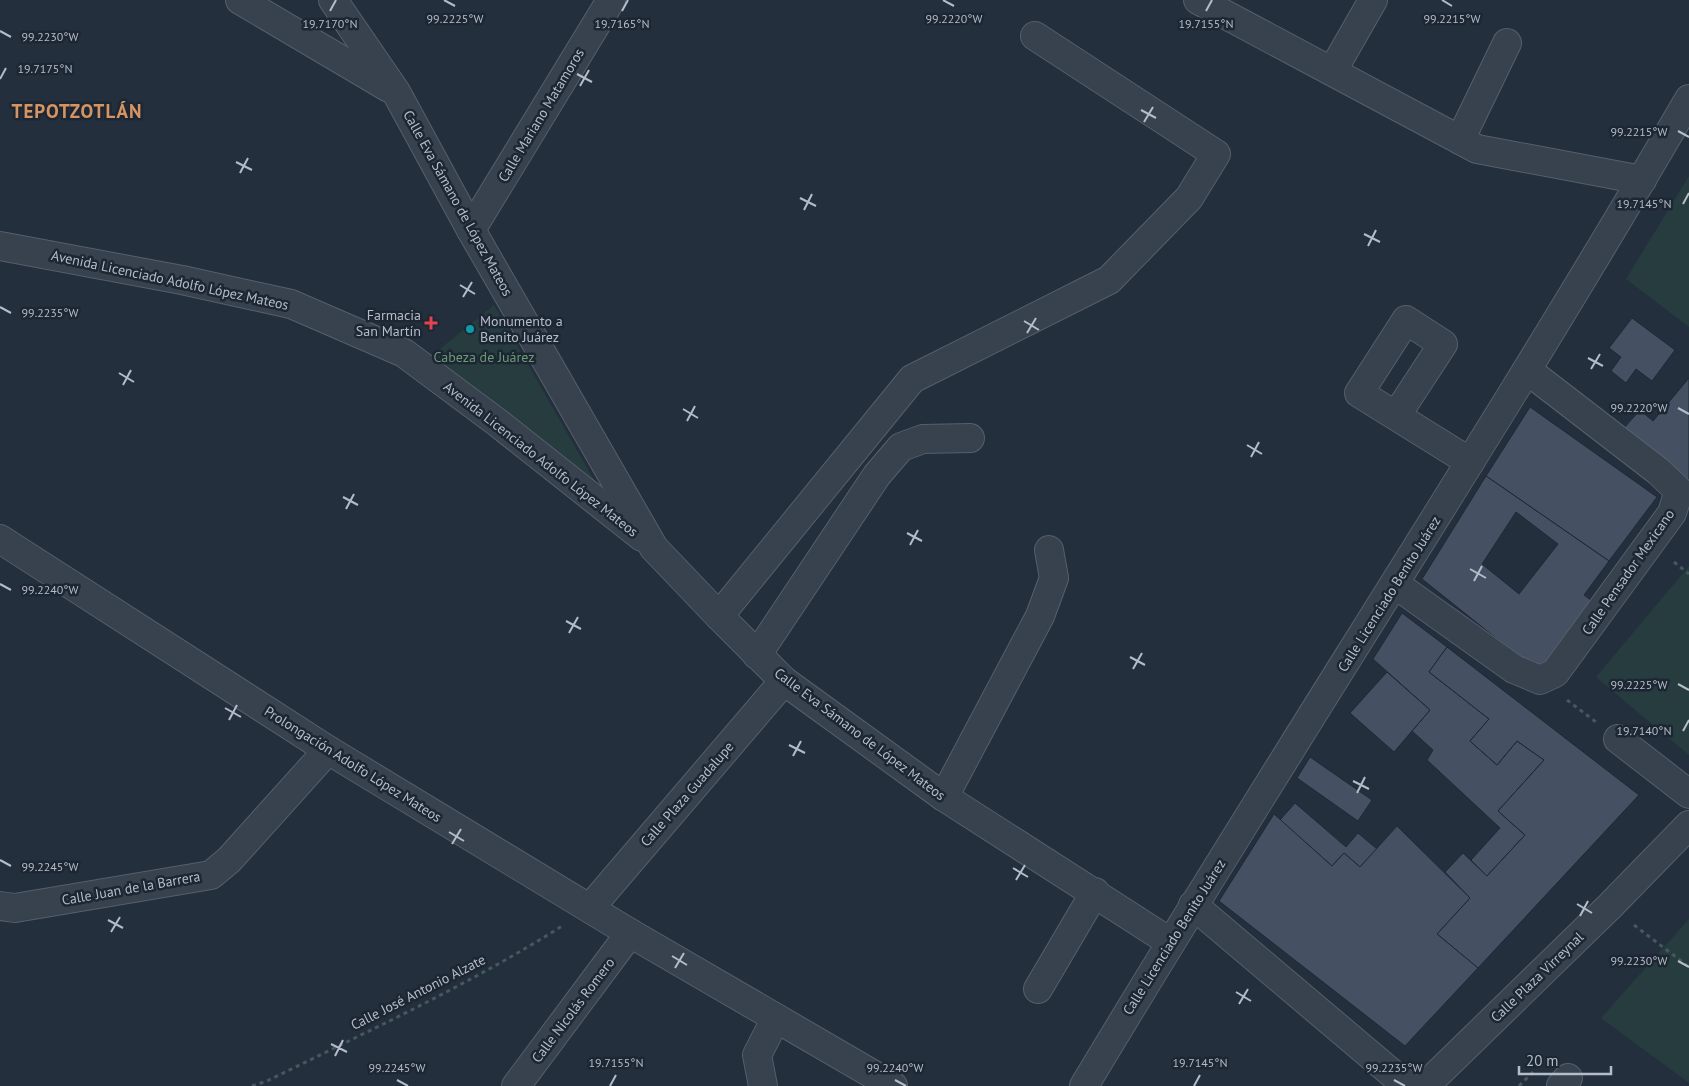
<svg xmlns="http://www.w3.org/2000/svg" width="1689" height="1086" viewBox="0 0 1689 1086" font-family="'PT Sans',sans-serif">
<rect width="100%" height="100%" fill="#242f3e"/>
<g fill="#263c3f">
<polygon points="1689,176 1689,327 1626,279"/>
<polygon points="494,305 609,506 430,357"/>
<polygon points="1689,566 1689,755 1596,677"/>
<polygon points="1689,919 1689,1083 1601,1018"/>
</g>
<g fill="#455162" stroke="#1f2835" fill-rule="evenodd">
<polygon points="1632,318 1675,350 1652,381 1636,369 1626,383 1611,371 1621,357 1609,348"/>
<polygon points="1689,378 1689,483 1624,428 1640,410 1653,421"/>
<polygon points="1530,407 1657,497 1609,561 1486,476"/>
<path d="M 1486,476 L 1609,561 L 1584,595 L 1596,604 L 1541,674 L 1422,579 ZM 1516,512 L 1558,544 L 1519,594 L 1482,564 Z"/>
<polygon points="1402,613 1447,647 1429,672 1489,719 1470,741 1497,765 1517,741 1544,760 1498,811 1525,835 1487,876 1471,860 1500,828 1427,760 1433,750 1412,731 1430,710 1373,659"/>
<polygon points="1447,647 1639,795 1478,968 1437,934 1470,898 1445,872 1463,853 1487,876 1525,835 1498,811 1544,760 1517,741 1497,765 1470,741 1489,719 1429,672"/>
<polygon points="1387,672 1430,710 1394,752 1350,713"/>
<polygon points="1310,757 1372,800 1358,821 1297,778"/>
<polygon points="1295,803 1346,847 1358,833 1377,849 1360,867 1344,853 1332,866 1280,820"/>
<polygon points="1274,814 1332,866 1344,853 1360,867 1397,826 1470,898 1437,934 1478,968 1405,1046 1219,901"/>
</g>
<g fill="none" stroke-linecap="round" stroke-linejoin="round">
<g stroke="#565f6c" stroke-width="30">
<g id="minor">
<polyline points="240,0 389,88"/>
<polyline points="333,0 396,92 471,230 654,548 719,616 784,681 944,797 1170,942"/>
<polyline points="1198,0 1477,149 1642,180"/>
<polyline points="1333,70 1373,0"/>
<polyline points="1460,140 1507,43"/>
<polyline points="471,230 611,0"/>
<polyline points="0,246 182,280 291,304 404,353 498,423 642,537"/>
<polyline points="1396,416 1443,344 1406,320 1359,393 1470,462"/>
<polyline points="0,539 328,750 630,933 893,1086"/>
<polyline points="1395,584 1514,669 1540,680 1555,673 1672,513 1679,491 1658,471 1527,370"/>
<polyline points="719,616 912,379 1109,280 1189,198 1216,154 1035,36"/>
<polyline points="757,655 877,475 901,447 923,439 970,438"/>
<polyline points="1618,739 1689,794"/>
<polyline points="944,797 1040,616 1054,578 1049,550"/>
<polyline points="1193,905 1407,1086"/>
<polyline points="0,906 15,908 211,875 229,860 328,750"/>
<polyline points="590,908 784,681"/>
<polyline points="1038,989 1095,892"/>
<polyline points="516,1086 630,933"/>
<polyline points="763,1086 757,1055 776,1018"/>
<path d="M 1084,1086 C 1282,755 1495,433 1689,99"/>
<polyline points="1425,1086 1610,906 1689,825"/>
<polyline points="1561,1086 1568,1078"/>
</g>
</g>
<g stroke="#44595c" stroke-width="3" stroke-dasharray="4 4" stroke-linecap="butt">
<polyline points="1674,562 1689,574"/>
<polyline points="1567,700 1596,722"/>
<polyline points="1634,925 1689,967"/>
<path d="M 252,1086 L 267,1081 C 366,1032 469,985 562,926"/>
<polyline points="1519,1086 1536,1069"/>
</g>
<use href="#minor" stroke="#38414e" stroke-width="28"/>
</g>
<path fill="none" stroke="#b4bcc9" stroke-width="2" d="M 444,0 L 455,6M 943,0 L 954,6M 1442,0 L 1452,6M 330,11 L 336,0M 622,11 L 628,0M 1206,11 L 1212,0M 0,31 L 11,37M 577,74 L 592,82M 0,79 L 6,68M 580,86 L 589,70M 1141,110 L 1156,118M 1144,122 L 1153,107M 1678,131 L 1689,137M 236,162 L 252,170M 240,173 L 248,158M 800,198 L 816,206M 1683,204 L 1689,193M 804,210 L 812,194M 1364,234 L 1380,242M 1368,246 L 1376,230M 460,285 L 475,294M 463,297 L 472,282M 0,307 L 11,313M 1024,321 L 1039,330M 1027,333 L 1036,318M 1588,358 L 1603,366M 1591,369 L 1600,354M 119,373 L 134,382M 123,385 L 131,370M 1678,408 L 1689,414M 683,409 L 698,418M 687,421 L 695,406M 1247,445 L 1262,454M 1251,457 L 1259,442M 343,497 L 358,505M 346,509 L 354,494M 907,533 L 922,541M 910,545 L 918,530M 1470,569 L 1486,578M 1474,581 L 1482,566M 0,584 L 11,590M 566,621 L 581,629M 569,633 L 578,617M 1130,657 L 1145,665M 1133,669 L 1142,653M 1678,684 L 1689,690M 225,708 L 241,717M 229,720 L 237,705M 1683,731 L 1689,720M 789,745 L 805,753M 793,756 L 801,741M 1353,781 L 1369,789M 1357,793 L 1365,777M 449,832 L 464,841M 452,844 L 461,829M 0,860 L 11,866M 1013,868 L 1028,877M 1016,880 L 1025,865M 1577,904 L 1592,913M 1580,916 L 1588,901M 108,920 L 123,928M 111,932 L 120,917M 672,956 L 687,965M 1678,961 L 1689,967M 675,968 L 684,953M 1236,992 L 1251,1001M 1239,1004 L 1248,989M 331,1044 L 347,1052M 335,1056 L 343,1040M 397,1080 L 408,1086M 895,1080 L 906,1086M 1394,1080 L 1405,1086M 610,1086 L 616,1075M 1194,1086 L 1200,1075"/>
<path fill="#e0444e" stroke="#1d2633" stroke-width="2" d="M428.5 315.5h5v5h5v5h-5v5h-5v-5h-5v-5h5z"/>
<circle fill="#0f9aa8" stroke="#1d2633" stroke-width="2" cx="470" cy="329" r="5"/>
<g text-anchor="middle" stroke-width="5" stroke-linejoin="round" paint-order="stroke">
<g font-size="14" fill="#b4bcc9" stroke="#1d2633">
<text transform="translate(541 115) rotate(-59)" y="5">Calle Mariano Matamoros</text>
<text transform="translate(458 203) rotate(61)" y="5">Calle Eva Sámano de López Mateos</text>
<text transform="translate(170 280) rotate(12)" y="5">Avenida Licenciado Adolfo López Mateos</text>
<text transform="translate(541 459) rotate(38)" y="5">Avenida Licenciado Adolfo López Mateos</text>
<text transform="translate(1628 572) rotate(-55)" y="5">Calle Pensador Mexicano</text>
<text transform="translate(1389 594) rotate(-58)" y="5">Calle Licenciado Benito Juárez</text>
<text transform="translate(860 734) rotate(37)" y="5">Calle Eva Sámano de López Mateos</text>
<text transform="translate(353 764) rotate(32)" y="5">Prolongación Adolfo López Mateos</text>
<text transform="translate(687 794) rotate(-49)" y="5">Calle Plaza Guadalupe</text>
<text transform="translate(131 888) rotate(-10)" y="5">Calle Juan de la Barrera</text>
<text transform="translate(1174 937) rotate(-58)" y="5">Calle Licenciado Benito Juárez</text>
<text transform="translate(1537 977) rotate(-44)" y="5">Calle Plaza Virreynal</text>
<text transform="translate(418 992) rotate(-27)" y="5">Calle José Antonio Alzate</text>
<text transform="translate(573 1010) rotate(-53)" y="5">Calle Nicolás Romero</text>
</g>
<g font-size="14" fill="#b4bcc9" stroke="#1d2633" text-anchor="end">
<text x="421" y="320">Farmacia<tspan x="421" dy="16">San Martín</tspan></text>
<text x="480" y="326" text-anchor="start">Monumento a<tspan x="480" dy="16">Benito Juárez</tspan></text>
</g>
<g font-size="14" fill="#6b9a76" stroke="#1d2633">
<text x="484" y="362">Cabeza de Juárez</text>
</g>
<g font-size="19" font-weight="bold" letter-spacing="1" fill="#d59563" stroke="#1d2633">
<text x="77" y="118">TEPOTZOTLÁN</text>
</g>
</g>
<g font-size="12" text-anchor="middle" fill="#b4bcc9" stroke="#1d2633" stroke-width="5" stroke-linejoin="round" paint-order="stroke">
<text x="455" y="23">99.2225°W</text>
<text x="954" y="23">99.2220°W</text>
<text x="1452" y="23">99.2215°W</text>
<text x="330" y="28">19.7170°N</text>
<text x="622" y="28">19.7165°N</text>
<text x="1206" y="28">19.7155°N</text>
<text x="50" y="41">99.2230°W</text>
<text x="45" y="73">19.7175°N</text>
<text x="1639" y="136">99.2215°W</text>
<text x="1644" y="208">19.7145°N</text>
<text x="50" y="317">99.2235°W</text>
<text x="1639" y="412">99.2220°W</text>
<text x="50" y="594">99.2240°W</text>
<text x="1639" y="689">99.2225°W</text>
<text x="1644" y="735">19.7140°N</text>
<text x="50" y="871">99.2245°W</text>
<text x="1639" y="965">99.2230°W</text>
<text x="616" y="1067">19.7155°N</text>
<text x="1200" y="1067">19.7145°N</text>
<text x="397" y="1072">99.2245°W</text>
<text x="895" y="1072">99.2240°W</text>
<text x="1394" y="1072">99.2235°W</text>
</g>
<path d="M1519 1066v8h92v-8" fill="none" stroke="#b4bcc9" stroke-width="2.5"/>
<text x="1526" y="1066" font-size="15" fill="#b4bcc9" stroke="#1d2633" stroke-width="4" paint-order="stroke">20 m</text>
</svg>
